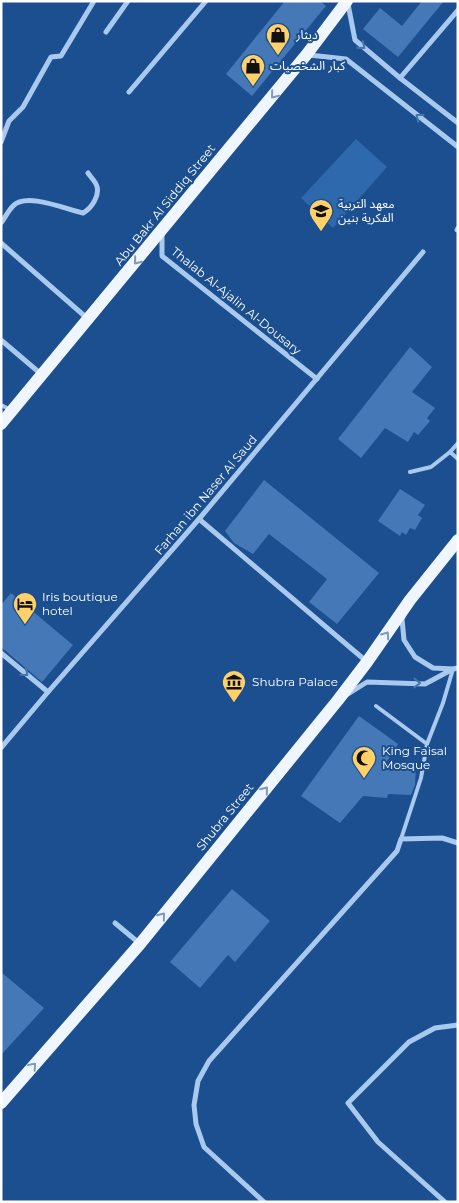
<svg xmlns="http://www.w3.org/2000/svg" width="459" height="1203" viewBox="0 0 459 1203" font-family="Montserrat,'Noto Sans Arabic',sans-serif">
<rect width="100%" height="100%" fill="#1b4f8f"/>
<polygon fill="#2e69ad" points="356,139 387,167 333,228 301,198"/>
<g fill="#4478b7">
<polygon points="285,1 320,1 326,6 252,96 226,74"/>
<polygon points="422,1 444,1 398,57 363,29 380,8 402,26"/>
<polygon points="410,347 432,367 412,392 435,408 427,418 430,421 418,435 414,432 408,442 385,428 361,458 338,439"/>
<polygon points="264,480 379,573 337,624 309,602 327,579 269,534 253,554 234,543 225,531"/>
<polygon points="400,489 425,505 418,515 422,518 415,530 410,528 406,535 402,532 400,536 378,521"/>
<polygon points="11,593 73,645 42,682 1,647 1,605"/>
<polygon points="359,716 398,744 386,763 416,764 415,785 411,795 388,794 387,798 363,796 340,823 301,796"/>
<polygon points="232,889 270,921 235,962 228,955 200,988 170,962"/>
<polygon points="1,972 44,1008 1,1055"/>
</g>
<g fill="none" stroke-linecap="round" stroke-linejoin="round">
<g stroke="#a9c9ee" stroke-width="4">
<polyline points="1,405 11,410"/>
<polyline points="450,452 458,459"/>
<polyline points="410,472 431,467 450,452 458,443"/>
<polyline points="376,706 427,744"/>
<polyline points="401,839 421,778 427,744 443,703 453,669"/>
</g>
<g stroke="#a9c9ee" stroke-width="5">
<polyline points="348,4 355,40 400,78 458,123"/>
<polyline points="106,32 128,1"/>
<polyline points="309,55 346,59 458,147"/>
<polyline points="400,78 458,10"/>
<polyline points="129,92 206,1"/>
<polyline points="1,142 9,121 23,107 51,57 61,56 94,1"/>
<path d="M 1,223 C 5,218 8,211 13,206 C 26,192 65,209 83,213 C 92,208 101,194 96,184 C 94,180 90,176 88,173"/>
<polyline points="457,230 458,228"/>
<polyline points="162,233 162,256 317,379"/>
<polyline points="1,243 88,319"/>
<polyline points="1,340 41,374"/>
<polyline points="199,519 366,661"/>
<polyline points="403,617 402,619 404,640 415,657 433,668 453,669"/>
<polyline points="1,653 48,692"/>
<polyline points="348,694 367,682 425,684 453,669 458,668"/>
<polyline points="1,748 48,692 199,519 423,252"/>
<polyline points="115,923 139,943"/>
<polyline points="264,1202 204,1147 196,1124 194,1105 198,1081 209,1061 397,851 401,839 442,838 458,843"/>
<polyline points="445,1202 378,1142 348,1103 409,1042 435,1028 458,1025"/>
</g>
<g stroke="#f0f6ff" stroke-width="12">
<polyline points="1,424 307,54 347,1"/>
<polyline points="1,1103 140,944 338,700 367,662 410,600 458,540"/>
</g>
</g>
<defs><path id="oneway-chevron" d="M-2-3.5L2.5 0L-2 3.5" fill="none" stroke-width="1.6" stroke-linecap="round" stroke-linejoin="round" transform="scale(1.25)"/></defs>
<g stroke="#4674ac">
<use href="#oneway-chevron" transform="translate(362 46) rotate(40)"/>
<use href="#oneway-chevron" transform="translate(419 117) rotate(-142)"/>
<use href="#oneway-chevron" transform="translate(25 673) rotate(40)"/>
<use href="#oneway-chevron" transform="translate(417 683)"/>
</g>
<g stroke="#7b9ac1">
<use href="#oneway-chevron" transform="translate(274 95) rotate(129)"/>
<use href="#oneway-chevron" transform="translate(137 261) rotate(129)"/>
<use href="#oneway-chevron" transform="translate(386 635) rotate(-55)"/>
<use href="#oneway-chevron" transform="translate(265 790) rotate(-51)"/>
<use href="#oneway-chevron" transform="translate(162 916) rotate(-51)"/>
<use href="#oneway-chevron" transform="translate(33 1066) rotate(-49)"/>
</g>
<defs>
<g id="shop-pin" transform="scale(1.25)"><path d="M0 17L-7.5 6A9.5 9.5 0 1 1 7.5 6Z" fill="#ffd166" stroke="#1b4f8f"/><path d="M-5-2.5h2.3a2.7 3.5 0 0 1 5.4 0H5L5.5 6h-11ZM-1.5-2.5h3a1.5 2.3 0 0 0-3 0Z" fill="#111"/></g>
<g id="school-pin" transform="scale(1.25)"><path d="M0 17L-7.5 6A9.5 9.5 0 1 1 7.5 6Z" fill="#ffd166" stroke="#1b4f8f"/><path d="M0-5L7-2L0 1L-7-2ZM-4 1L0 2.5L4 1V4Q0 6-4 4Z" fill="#111"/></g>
<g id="hotel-pin" transform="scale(1.25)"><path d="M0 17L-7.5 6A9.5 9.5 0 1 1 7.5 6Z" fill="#ffd166" stroke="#1b4f8f"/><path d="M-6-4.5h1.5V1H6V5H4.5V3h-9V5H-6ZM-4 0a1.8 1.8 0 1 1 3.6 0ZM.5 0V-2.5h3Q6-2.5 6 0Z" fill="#111"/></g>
<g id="museum-pin" transform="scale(1.25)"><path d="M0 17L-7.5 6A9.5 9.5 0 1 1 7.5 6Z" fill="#ffd166" stroke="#1b4f8f"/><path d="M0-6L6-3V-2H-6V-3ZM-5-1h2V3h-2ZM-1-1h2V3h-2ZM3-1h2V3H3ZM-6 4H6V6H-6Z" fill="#111"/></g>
<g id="mosque-pin" transform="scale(1.25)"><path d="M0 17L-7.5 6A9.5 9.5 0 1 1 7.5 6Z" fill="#ffd166" stroke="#1b4f8f"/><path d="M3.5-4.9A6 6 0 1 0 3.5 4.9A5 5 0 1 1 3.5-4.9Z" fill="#111"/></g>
</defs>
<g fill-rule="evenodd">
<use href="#shop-pin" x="278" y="35"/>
<use href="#shop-pin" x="253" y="66"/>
<use href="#school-pin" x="321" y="211"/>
<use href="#hotel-pin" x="25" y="604"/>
<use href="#museum-pin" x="234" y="682"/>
<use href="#mosque-pin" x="364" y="758"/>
</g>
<g text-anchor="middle" stroke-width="4" stroke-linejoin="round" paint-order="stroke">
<g font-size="12" fill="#fff" stroke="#1b4f8f" text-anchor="start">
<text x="296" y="39">ديثار</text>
<text x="270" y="70">كبار الشخصيات</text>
<text x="338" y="208">معهد التربية<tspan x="338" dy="14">الفكرية بنين</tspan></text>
<text x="42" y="601">Iris boutique<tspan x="42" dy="14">hotel</tspan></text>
<text x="252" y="686">Shubra Palace</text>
<text x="382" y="755">King Faisal<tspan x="382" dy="14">Mosque</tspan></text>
</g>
<g font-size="12" fill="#fff" stroke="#1b4f8f">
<text transform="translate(165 205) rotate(-51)" y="4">Abu Bakr Al Siddiq Street</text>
<text transform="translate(236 301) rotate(39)" y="4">Thalab Al-Ajalin Al-Dousary</text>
<text transform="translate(206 495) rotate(-50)" y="4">Farhan ibn Naser Al Saud</text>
<text transform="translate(225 817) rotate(-51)" y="4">Shubra Street</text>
</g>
</g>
<rect width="459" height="1203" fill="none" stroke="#ffffff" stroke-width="5"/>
</svg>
